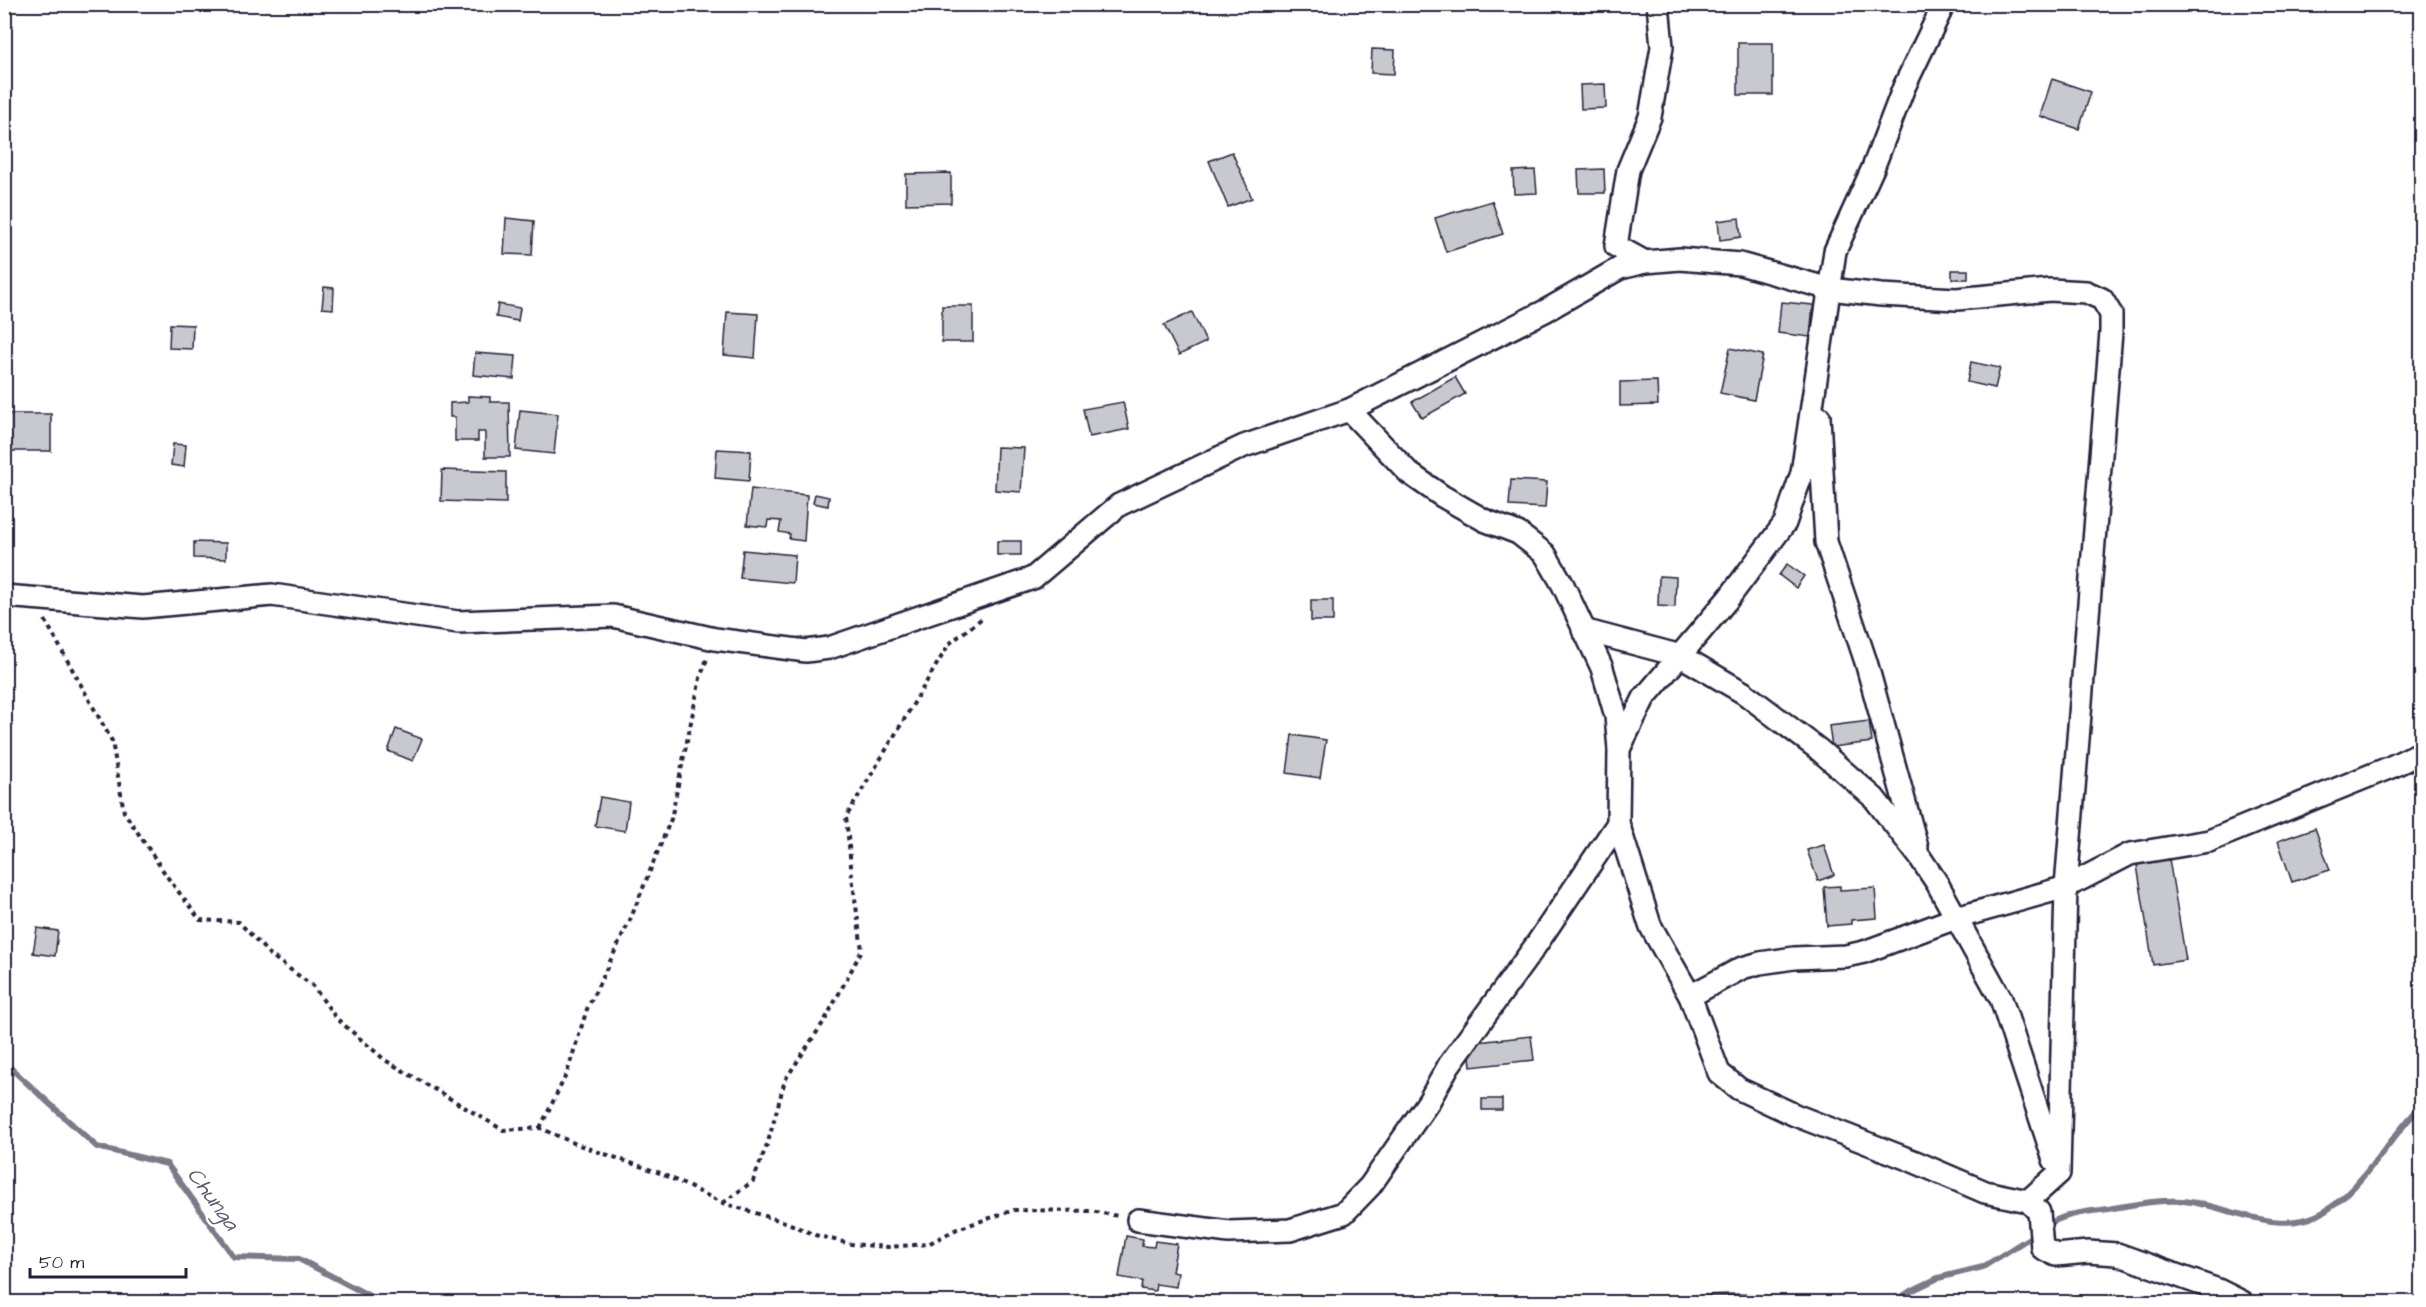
<svg xmlns="http://www.w3.org/2000/svg" width="2426" height="1307" viewBox="0 0 2426 1307" font-family="'Architects Daughter',sans-serif">
<rect width="100%" height="100%" fill="#fff"/>
<filter id="ink" filterUnits="userSpaceOnUse"><feTurbulence type="fractalNoise" baseFrequency=".0167" numOctaves="2"/><feDisplacementMap in="SourceGraphic" scale="12" xChannelSelector="R" yChannelSelector="G"/><feConvolveMatrix kernelMatrix="1 2 1 2 8 2 1 2 1" color-interpolation-filters="sRGB"/></filter>
<g filter="url(#ink)">
<g fill="none" stroke-linecap="round" stroke-linejoin="round">
<g stroke="#7a7a88" stroke-width="6">
<polyline points="4,1062 97,1147 167,1164 234,1257 299,1259 381,1302"/>
<path d="M 2045,1227 C 2060,1215 2083,1212 2101,1210 C 2128,1206 2156,1199 2183,1201 C 2227,1205 2275,1235 2318,1215 C 2357,1197 2390,1136 2422,1105"/>
<path d="M 1681,1302 C 1719,1292 1758,1296 1797,1302"/>
<polyline points="1894,1302 1909,1292 1938,1278 1983,1267 2037,1233"/>
</g>
</g>
<g fill="#c8c8cf" stroke="#22223b" stroke-width="1.5">
<rect x="1738" y="43" width="35" height="52"/>
<polygon points="1372,49 1395,50 1394,74 1371,73"/>
<polygon points="2052,79 2091,92 2079,129 2040,116"/>
<polygon points="1605,84 1606,108 1581,109 1580,85"/>
<polygon points="1232,152 1252,198 1228,207 1209,161"/>
<polygon points="1604,169 1605,193 1579,193 1578,170"/>
<polygon points="1535,170 1537,193 1514,194 1513,171"/>
<polygon points="951,173 951,203 906,204 906,174"/>
<polygon points="1492,201 1503,234 1446,252 1435,218"/>
<polygon points="506,218 534,221 532,255 504,254"/>
<polygon points="1739,218 1741,237 1720,240 1718,221"/>
<rect x="1952" y="270" width="16" height="9"/>
<polygon points="324,287 334,288 333,309 322,308"/>
<polygon points="1781,302 1813,305 1810,337 1778,333"/>
<polygon points="498,304 520,308 518,321 496,317"/>
<rect x="942" y="306" width="31" height="36"/>
<polygon points="727,312 758,314 755,358 724,355"/>
<polygon points="1192,312 1206,342 1179,355 1164,325"/>
<polygon points="170,324 193,325 192,349 169,348"/>
<polygon points="1730,348 1763,355 1754,400 1720,393"/>
<polygon points="475,353 516,356 514,379 473,375"/>
<polygon points="1971,362 2000,368 1995,388 1967,382"/>
<polygon points="1455,377 1465,394 1422,418 1412,402"/>
<polygon points="1657,381 1658,405 1620,406 1620,382"/>
<polygon points="468,396 490,397 490,402 509,402 510,457 485,457 485,432 478,432 478,441 455,441 455,417 450,417 450,403 468,402"/>
<polygon points="1123,402 1129,429 1089,437 1083,409"/>
<polygon points="520,410 558,414 554,454 516,450"/>
<rect x="4" y="414" width="47" height="37"/>
<polygon points="173,444 186,445 184,467 171,465"/>
<polygon points="997,447 1024,448 1021,492 995,490"/>
<polygon points="717,449 751,451 749,481 715,478"/>
<polygon points="442,470 506,472 506,503 441,501"/>
<polygon points="1511,480 1547,482 1545,508 1509,506"/>
<polygon points="751,489 807,495 804,541 789,539 790,534 779,532 781,521 768,520 767,527 747,525"/>
<polygon points="815,494 829,497 828,506 813,503"/>
<rect x="997" y="541" width="24" height="14"/>
<polygon points="194,542 226,543 226,559 194,558"/>
<polygon points="743,550 795,555 793,583 740,578"/>
<polygon points="1787,564 1804,576 1796,588 1779,575"/>
<polygon points="1659,576 1676,577 1675,607 1658,606"/>
<rect x="1311" y="600" width="22" height="21"/>
<polygon points="1869,721 1872,742 1832,747 1829,726"/>
<polygon points="396,729 422,739 413,761 388,751"/>
<polygon points="1292,735 1326,740 1320,778 1287,773"/>
<polygon points="600,797 629,802 625,831 595,826"/>
<polygon points="2315,828 2330,870 2292,882 2278,841"/>
<polygon points="1824,845 1834,875 1818,881 1807,850"/>
<polygon points="2169,859 2186,960 2153,965 2137,865"/>
<polygon points="1840,886 1840,890 1875,888 1877,918 1851,920 1851,924 1827,926 1824,887"/>
<polygon points="37,928 58,931 55,956 33,953"/>
<polygon points="1531,1036 1534,1060 1471,1067 1469,1043"/>
<rect x="1482" y="1099" width="20" height="11"/>
<polygon points="1126,1236 1143,1239 1142,1246 1154,1247 1155,1241 1177,1244 1172,1272 1178,1273 1176,1287 1156,1284 1155,1291 1141,1289 1142,1281 1119,1277"/>
</g>
<g fill="none" stroke-linecap="round" stroke-linejoin="round">
<g stroke="#22223b" stroke-width="26">
<g id="street">
<polyline points="1944,4 1904,87 1873,168 1835,251 1802,473 1785,523 1728,599 1644,698 1619,749 1618,823 1650,925 1690,996 1719,1073 1739,1089 1795,1115 1913,1161 1985,1192 2028,1201 2039,1212 2042,1248 2056,1255 2088,1252 2117,1254 2218,1290 2242,1302"/>
<polyline points="1645,262 1616,246 1628,170 1650,117 1662,47 1658,4"/>
<polyline points="1349,410 1409,473 1442,496 1484,520 1518,533 1545,554 1563,585 1602,668 1616,716 1619,749"/>
<polyline points="1819,417 1826,542 1866,662 1917,847"/>
<polyline points="4,596 143,607 272,595 458,622 613,616 715,639 806,651 829,648 1033,578 1119,505 1244,446 1349,410 1545,311 1620,268 1645,262 1680,259 1740,264 1830,289 1881,295 1957,299 2050,290 2086,292 2102,299 2111,314 2111,332 2066,887 2059,1173 2028,1201"/>
<polyline points="1583,630 1681,656 1744,693 1818,749 1874,798 1919,856 1937,883 2001,999 2054,1160"/>
<polyline points="1690,996 1742,968 1760,963 1794,958 1846,956 1864,952 1956,918 2066,887 2130,854 2209,841 2391,767 2422,752"/>
<polyline points="1138,1220 1229,1232 1290,1230 1344,1213 1370,1186 1429,1101 1449,1065 1534,948 1618,823"/>
</g>
</g>
<g stroke="#22223b" stroke-width="4" stroke-dasharray="4.5 4.5" stroke-linecap="butt">
<polyline points="45,620 112,741 124,812 168,878 200,920 239,922 269,954 313,986 336,1018 385,1060 503,1130 540,1128 576,1144 660,1173 723,1203 788,1223 815,1235 851,1244 888,1247 928,1244 957,1229 1014,1210 1091,1211 1118,1216"/>
<polyline points="540,1128 567,1073 587,1009 630,920 671,819 700,678 708,656"/>
<polyline points="723,1203 753,1181 768,1142 785,1080 825,1020 862,950 852,876 846,817 949,644 981,619"/>
</g>
<use href="#street" stroke="#fff" stroke-width="21"/>
</g>
</g>
<g text-anchor="middle" stroke-width="5" stroke-linejoin="round" paint-order="stroke">
<g font-size="22" font-style="italic" fill="#5c5c6f" stroke="#fff">
<text transform="translate(214 1198) rotate(54)" y="8">Chunga</text>
</g>
</g>
<rect width="2426" height="1307" fill="none" stroke="#fff" stroke-width="24"/>
<rect x="12" y="12" width="2402" height="1283" fill="none" stroke="#22223b" stroke-width="2" filter="url(#ink)"/>
<path d="M30 1268v9h156v-9" fill="none" stroke="#22223b" stroke-width="3"/>
<text x="39" y="1268" font-size="18" fill="#22223b" stroke="#ffffff" stroke-width="4.5" paint-order="stroke">50 m</text>
</svg>
